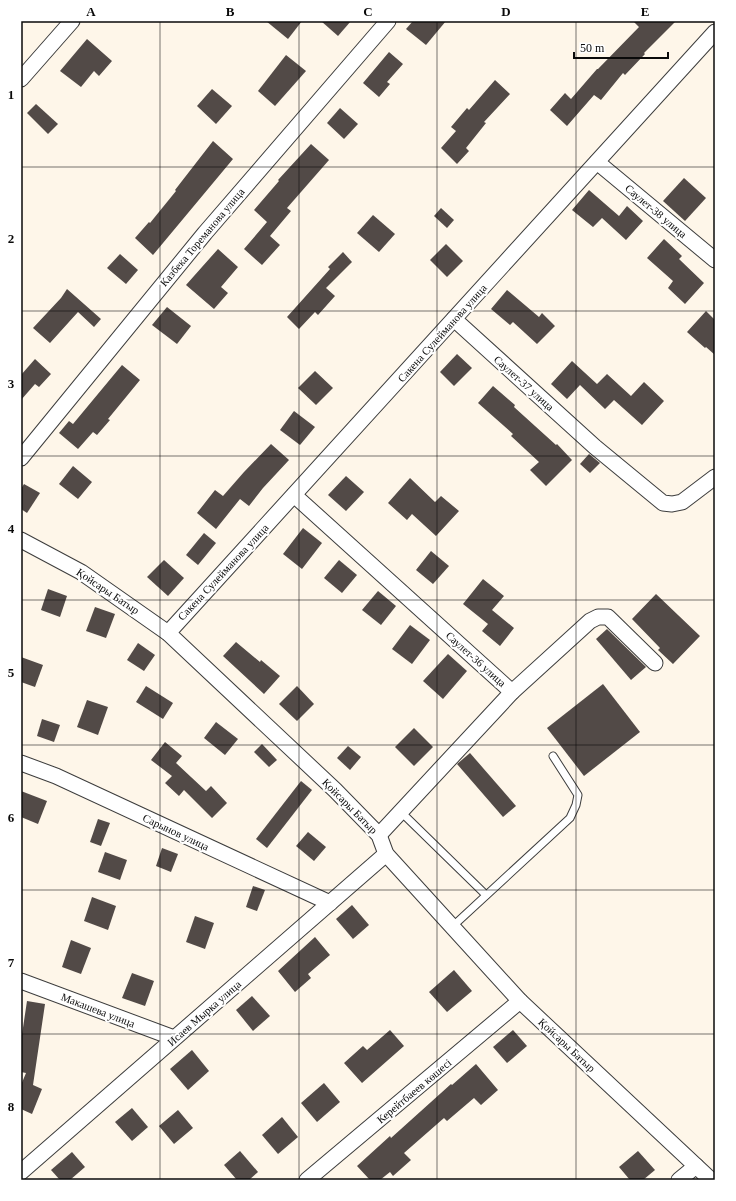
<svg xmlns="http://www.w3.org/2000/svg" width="736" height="1201" viewBox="0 0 736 1201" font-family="Georgia,serif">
<rect width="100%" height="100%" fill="#fef6e9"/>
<g fill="#524a47">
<polygon points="266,21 302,21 288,39"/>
<polygon points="321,21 351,21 338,36"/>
<polygon points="413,21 446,21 426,45 406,29"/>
<polygon points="633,21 676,21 644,53 645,54 625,75 623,73 601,100 594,95 567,126 550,110 565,93 571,99 597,69 598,69 639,27"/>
<polygon points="87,39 112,61 99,76 94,71 81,87 60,71"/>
<polygon points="389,52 403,64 387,82 390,84 379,97 363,83"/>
<polygon points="286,55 306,71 275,106 258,91"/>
<polygon points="495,80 510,94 484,122 486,123 466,148 469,151 457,164 441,148 456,131 451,127 467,108 469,110"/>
<polygon points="212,89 232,106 216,124 197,106"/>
<polygon points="36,104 58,124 48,134 27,113"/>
<polygon points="340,108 358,124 344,139 327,123"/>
<polygon points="213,141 233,159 153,255 135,238 149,222 150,223 176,191 175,190"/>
<polygon points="311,144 329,160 287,208 291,211 270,236 280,245 262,265 244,249 267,222 254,210 279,181 278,180"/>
<polygon points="684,178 706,198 685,221 663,201"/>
<polygon points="589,190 619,216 627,206 643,221 626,240 602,218 593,227 572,210"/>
<polygon points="441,208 454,220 447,228 434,216"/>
<polygon points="373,215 395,234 379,252 357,233"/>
<polygon points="664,239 682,256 679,259 704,283 685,304 668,288 673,281 647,258"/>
<polygon points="446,244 463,261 447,277 430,260"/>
<polygon points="218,249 238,267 221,287 228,293 214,309 186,285"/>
<polygon points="343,252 352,262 326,288 335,296 318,315 315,312 299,329 287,317 330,269 328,267"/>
<polygon points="120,254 138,270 126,284 107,268"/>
<polygon points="67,289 101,319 94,327 78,312 50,343 33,328 61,298"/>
<polygon points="507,290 539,317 542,313 555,326 537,344 513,322 510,325 491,309"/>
<polygon points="167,307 191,326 177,344 152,325"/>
<polygon points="706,311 715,320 715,355 706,347 705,348 687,332"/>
<polygon points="457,354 472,368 454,386 440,372"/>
<polygon points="35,359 51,374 39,387 35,384 21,400 21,375"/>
<polygon points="572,361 597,384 607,374 631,396 644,382 664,401 642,425 614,400 605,409 580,385 567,399 551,384"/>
<polygon points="122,365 140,380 108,419 110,420 97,435 93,432 78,449 59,433 69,421 73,424"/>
<polygon points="315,371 333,388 316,405 298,388"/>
<polygon points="493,386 515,405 514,407 556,445 557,444 572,460 546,486 530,470 539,462 511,436 513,434 478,403"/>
<polygon points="294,411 315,427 300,445 280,430"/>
<polygon points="271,444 289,460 263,488 249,506 240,499 216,529 197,513 215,490 223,496 244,472"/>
<polygon points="589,454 600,463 590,473 580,464"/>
<polygon points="73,466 92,482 78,499 59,484"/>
<polygon points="346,476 364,492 346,511 328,495"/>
<polygon points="410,478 435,502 441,496 459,511 436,536 412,514 407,520 388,503"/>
<polygon points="24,484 40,493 27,513 21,509 21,489"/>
<polygon points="303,528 322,543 302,569 283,554"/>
<polygon points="204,533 216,543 198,565 186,555"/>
<polygon points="431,551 449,566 433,584 416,570"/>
<polygon points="164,560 184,578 168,596 147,577"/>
<polygon points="339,560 357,575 342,593 324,578"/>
<polygon points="483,579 504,596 492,610 514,628 500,646 482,631 488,624 463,604"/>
<polygon points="48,589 67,596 60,617 41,610"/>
<polygon points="378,591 396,606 381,625 362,610"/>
<polygon points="656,594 700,636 673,664 658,650 660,648 632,619"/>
<polygon points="95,607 115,614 106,638 86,631"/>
<polygon points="410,625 430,640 412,664 392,649"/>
<polygon points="607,629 646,667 631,680 596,639"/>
<polygon points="236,642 260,662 261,660 280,676 264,694 223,656"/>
<polygon points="138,643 155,655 144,671 127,660"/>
<polygon points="448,654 467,671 443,699 423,681"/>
<polygon points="21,657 43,665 35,687 21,682"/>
<polygon points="603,684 640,732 584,776 547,728"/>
<polygon points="146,686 173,703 163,719 136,702"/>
<polygon points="297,686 314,704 297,721 279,704"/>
<polygon points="87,700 108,707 98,735 77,727"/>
<polygon points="42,719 60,725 54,742 37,736"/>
<polygon points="216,722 238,739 225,755 204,738"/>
<polygon points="414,728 433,747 414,766 395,747"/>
<polygon points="165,742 182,756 176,763 206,791 211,786 227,803 212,818 184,790 179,796 165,783 172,776 151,760"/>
<polygon points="262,744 277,760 269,767 254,752"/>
<polygon points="348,746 361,757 350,770 337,758"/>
<polygon points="470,753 516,806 503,817 457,764"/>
<polygon points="301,781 312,790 267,848 256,839"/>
<polygon points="21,791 47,801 38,824 21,817"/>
<polygon points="98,819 110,823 101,846 90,842"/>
<polygon points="308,832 326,847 314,861 296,846"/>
<polygon points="162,848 178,854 171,872 156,866"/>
<polygon points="105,852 127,860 120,880 98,872"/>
<polygon points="253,886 265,890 257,911 246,907"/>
<polygon points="92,897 116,906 108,930 84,921"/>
<polygon points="352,905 369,925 353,939 336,919"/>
<polygon points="195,916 214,923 205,949 186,942"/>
<polygon points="315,937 330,955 308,974 311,978 295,992 278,971"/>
<polygon points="71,940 91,948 81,974 62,967"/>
<polygon points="454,970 472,991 447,1012 429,992"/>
<polygon points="132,973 154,981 145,1006 122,998"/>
<polygon points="252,996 270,1016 253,1031 236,1010"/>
<polygon points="27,1001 45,1004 33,1085 42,1089 32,1114 21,1109 21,1085 26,1073 21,1072 21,1041"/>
<polygon points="390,1030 404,1046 362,1083 344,1063 363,1046 367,1050"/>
<polygon points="513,1030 527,1046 507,1063 493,1047"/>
<polygon points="192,1050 209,1071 188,1090 170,1069"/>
<polygon points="476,1064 498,1090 481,1105 474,1098 447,1121 444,1118 404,1153 411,1160 393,1176 390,1172 380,1180 370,1180 357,1166 390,1136 391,1138 451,1084 452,1085"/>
<polygon points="324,1083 340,1102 317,1122 301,1103"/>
<polygon points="132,1108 148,1127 132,1141 115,1122"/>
<polygon points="178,1110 193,1128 174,1144 159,1126"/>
<polygon points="282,1117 298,1137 278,1154 262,1135"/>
<polygon points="240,1151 258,1172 249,1180 237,1180 224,1165"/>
<polygon points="638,1151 655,1170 643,1180 630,1180 619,1167"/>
<polygon points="72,1152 85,1167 70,1180 60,1180 51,1170"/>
</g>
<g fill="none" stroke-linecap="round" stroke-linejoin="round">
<g stroke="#3d3d3d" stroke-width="9">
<g id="lane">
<polyline points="401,812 486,895"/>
<polyline points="453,926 570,818 576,805 578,795 553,756"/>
</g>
</g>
<g stroke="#3d3d3d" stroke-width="17">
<g id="street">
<polyline points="21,79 72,21"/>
<polyline points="597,162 715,260"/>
<polyline points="454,319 595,447 663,503 672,504 682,502 715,477"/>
<polyline points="21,458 205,233 388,21"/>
<polyline points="294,495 512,692 379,835"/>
<polyline points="21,540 81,572 168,633 335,790 379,835 386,854 520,1001 711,1180"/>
<polyline points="168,633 715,32"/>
<polyline points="512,692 590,621 598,617 608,617 655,663"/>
<polyline points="21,763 56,776 330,903"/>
<polyline points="21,981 174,1038"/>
<polyline points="21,1172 386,854"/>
<polyline points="307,1180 520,1001"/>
<polyline points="679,1180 696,1166"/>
</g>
</g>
<use href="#lane" stroke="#fff" stroke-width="7"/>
<use href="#street" stroke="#fff" stroke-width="15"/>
</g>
<path fill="none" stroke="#0a0a0a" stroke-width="1" stroke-opacity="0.55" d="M 160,21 L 160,1180M 299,21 L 299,1180M 437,21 L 437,1180M 576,21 L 576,1180M 21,167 L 715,167M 21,311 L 715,311M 21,456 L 715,456M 21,600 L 715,600M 21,745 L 715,745M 21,890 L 715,890M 21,1034 L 715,1034"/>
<g text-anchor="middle" stroke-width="4" stroke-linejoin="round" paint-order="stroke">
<g font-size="11" fill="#0a0a0a" stroke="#fff">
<text transform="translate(656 211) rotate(40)" y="4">Саулет-38 улица</text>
<text transform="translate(202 237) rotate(-50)" y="4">Казбека Тореманова улица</text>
<text transform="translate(442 333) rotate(-48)" y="4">Сакена Сулейманова улица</text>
<text transform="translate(524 383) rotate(42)" y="4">Саулет-37 улица</text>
<text transform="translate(223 572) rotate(-47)" y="4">Сакена Сулейманова улица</text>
<text transform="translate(108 591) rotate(34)" y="4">Қойсары Батыр</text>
<text transform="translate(476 659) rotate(42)" y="4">Саулет-36 улица</text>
<text transform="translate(350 806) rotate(45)" y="4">Қойсары Батыр</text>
<text transform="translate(176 832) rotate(25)" y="4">Сарынов улица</text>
<text transform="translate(98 1010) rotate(21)" y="4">Макашева улица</text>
<text transform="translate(204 1013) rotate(-41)" y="4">Исаев Мырка улица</text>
<text transform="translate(567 1045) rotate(43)" y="4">Қойсары Батыр</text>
<text transform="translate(414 1091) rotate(-40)" y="4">Керейтбаеев көшесі</text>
</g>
</g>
<rect width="736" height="1201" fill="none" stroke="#ffffff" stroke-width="44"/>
<path d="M574 52v6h94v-6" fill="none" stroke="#0a0a0a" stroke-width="2"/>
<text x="580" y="52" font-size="12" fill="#0a0a0a" stroke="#ffffff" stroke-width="3" paint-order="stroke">50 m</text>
<rect x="22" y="22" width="692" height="1157" fill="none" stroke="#0a0a0a" stroke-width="1.5"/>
<g font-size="13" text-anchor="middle" font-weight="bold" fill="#0a0a0a">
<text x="91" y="16">A</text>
<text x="230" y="16">B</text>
<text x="368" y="16">C</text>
<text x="506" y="16">D</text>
<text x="645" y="16">E</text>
<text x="11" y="99">1</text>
<text x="11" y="243">2</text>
<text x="11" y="388">3</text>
<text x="11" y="533">4</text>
<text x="11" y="677">5</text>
<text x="11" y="822">6</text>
<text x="11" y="967">7</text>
<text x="11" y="1111">8</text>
</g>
</svg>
